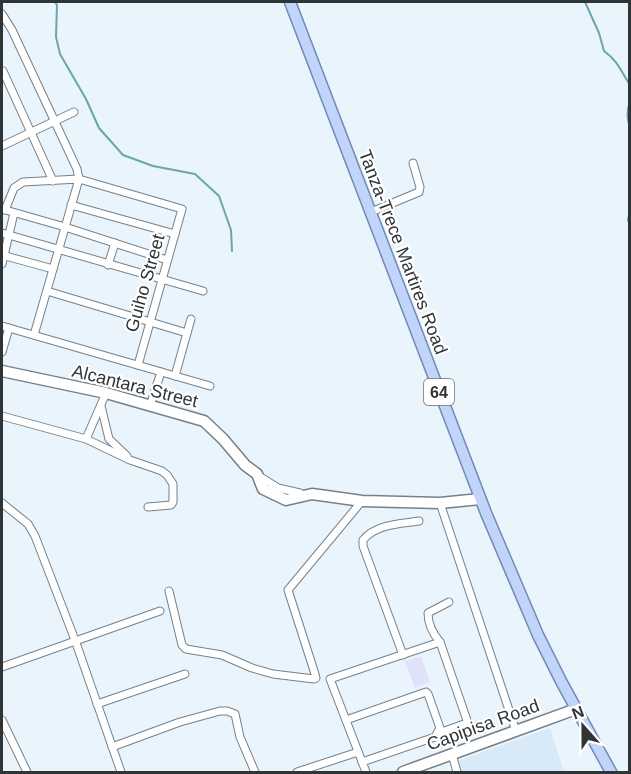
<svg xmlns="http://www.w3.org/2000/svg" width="631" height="774" viewBox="0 0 631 774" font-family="Arial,sans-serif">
<rect width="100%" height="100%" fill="#e9f4fc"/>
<polygon fill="#d8eaf8" points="550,728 564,772 461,772 458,761"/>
<polygon fill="#e0e2fb" points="421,656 430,682 415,688 405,661"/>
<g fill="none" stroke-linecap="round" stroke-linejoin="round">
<g stroke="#6aa7a8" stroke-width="2">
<polyline points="55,2 57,5 56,37 60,54 86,99 99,128 123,155 153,166 195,174 219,196 231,230 232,251"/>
<path d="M 585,2 L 599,33 L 604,51 C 619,62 620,70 630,85"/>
<path d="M 630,101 C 627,110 626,118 630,127"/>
<polyline points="630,210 628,220 630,224"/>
</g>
<g stroke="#768088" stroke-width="9">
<g id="street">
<polyline points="2,14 12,30 77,169 79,179 182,209 138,365"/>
<polyline points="3,71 53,181"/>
<polyline points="2,146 74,112"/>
<polyline points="71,205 175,234"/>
<polyline points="2,209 65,227 167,260"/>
<polyline points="5,210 14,188 23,182 79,179 34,335"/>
<polyline points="371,212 419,192 420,187 413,163"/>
<polyline points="2,233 203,291"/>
<polyline points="2,255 53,269"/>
<polyline points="2,264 14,213"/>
<polyline points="108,265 115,243"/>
<polyline points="47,291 187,333 191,319"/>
<polyline points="2,326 210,386"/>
<polyline points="2,352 9,328"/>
<polyline points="175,376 187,333"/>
<polyline points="101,406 109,439 127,456"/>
<polyline points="150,406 161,372"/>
<polyline points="2,416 86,439 130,460 162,471 167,475 173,484 173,502 171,505 148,507"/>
<polyline points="86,439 106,393"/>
<polyline points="259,476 278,488 300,493"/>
<polyline points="2,503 28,524 35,536 75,640 121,772"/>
<polyline points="440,503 516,731"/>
<polyline points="169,591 182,645 186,649 222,655 252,668 273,674 314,679 316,678 315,674 288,590 362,501"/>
<path d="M 449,602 L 428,613 C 428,624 433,634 440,642 L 471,732"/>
<path d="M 403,655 L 363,546 L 363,540 C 376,524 400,524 419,521"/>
<polyline points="2,667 160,611"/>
<polyline points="97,704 185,674"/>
<polyline points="2,720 27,772"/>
<polyline points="346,720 426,692 428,694 440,728 435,737 362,762"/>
<polyline points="439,733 467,723"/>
<polyline points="112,747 180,722 220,711 227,711 235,714 240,737 255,772"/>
<polyline points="452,754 457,772"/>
<polyline points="297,772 358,752"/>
<polyline points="366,772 330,679 440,642"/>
</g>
</g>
<g stroke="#768088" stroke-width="13">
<g id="secondary">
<polyline points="2,371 106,393 204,421 223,439 245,465 257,474 263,489 286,500 312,494 362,501 440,503 480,499"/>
<polyline points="403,772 576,709"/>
</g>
</g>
<g stroke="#728ab2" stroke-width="13">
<polyline id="primary" points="290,2 486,513 538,635 562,683 611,772"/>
</g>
<use href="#street" stroke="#fff" stroke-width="7"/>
<use href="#secondary" stroke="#fff" stroke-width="10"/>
<use href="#primary" stroke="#c0d5f9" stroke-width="10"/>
</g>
<g text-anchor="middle" stroke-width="4.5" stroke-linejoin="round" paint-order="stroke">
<rect fill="#fff" stroke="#6d7173" stroke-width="1.5" x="424" y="379" width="30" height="26" rx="4.5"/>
<g font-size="16" font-weight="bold" fill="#2f3437">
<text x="439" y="398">64</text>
</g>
<g font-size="18" fill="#2f3437" stroke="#fff">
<text transform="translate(403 252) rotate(69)" y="6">Tanza-Trece Martires Road</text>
<text transform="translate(145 283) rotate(-74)" y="6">Guiho Street</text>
<text transform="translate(135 386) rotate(14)" y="6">Alcantara Street</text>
<text transform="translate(483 725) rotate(-20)" y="6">Capipisa Road</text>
</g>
</g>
<rect width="631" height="774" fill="none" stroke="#2f3437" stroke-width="6"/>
<g transform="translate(583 726) rotate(339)" stroke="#ffffff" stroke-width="4.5" paint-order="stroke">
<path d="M0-4.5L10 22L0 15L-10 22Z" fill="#2f3437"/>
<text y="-9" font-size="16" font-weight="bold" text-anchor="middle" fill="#2f3437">N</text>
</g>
</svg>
